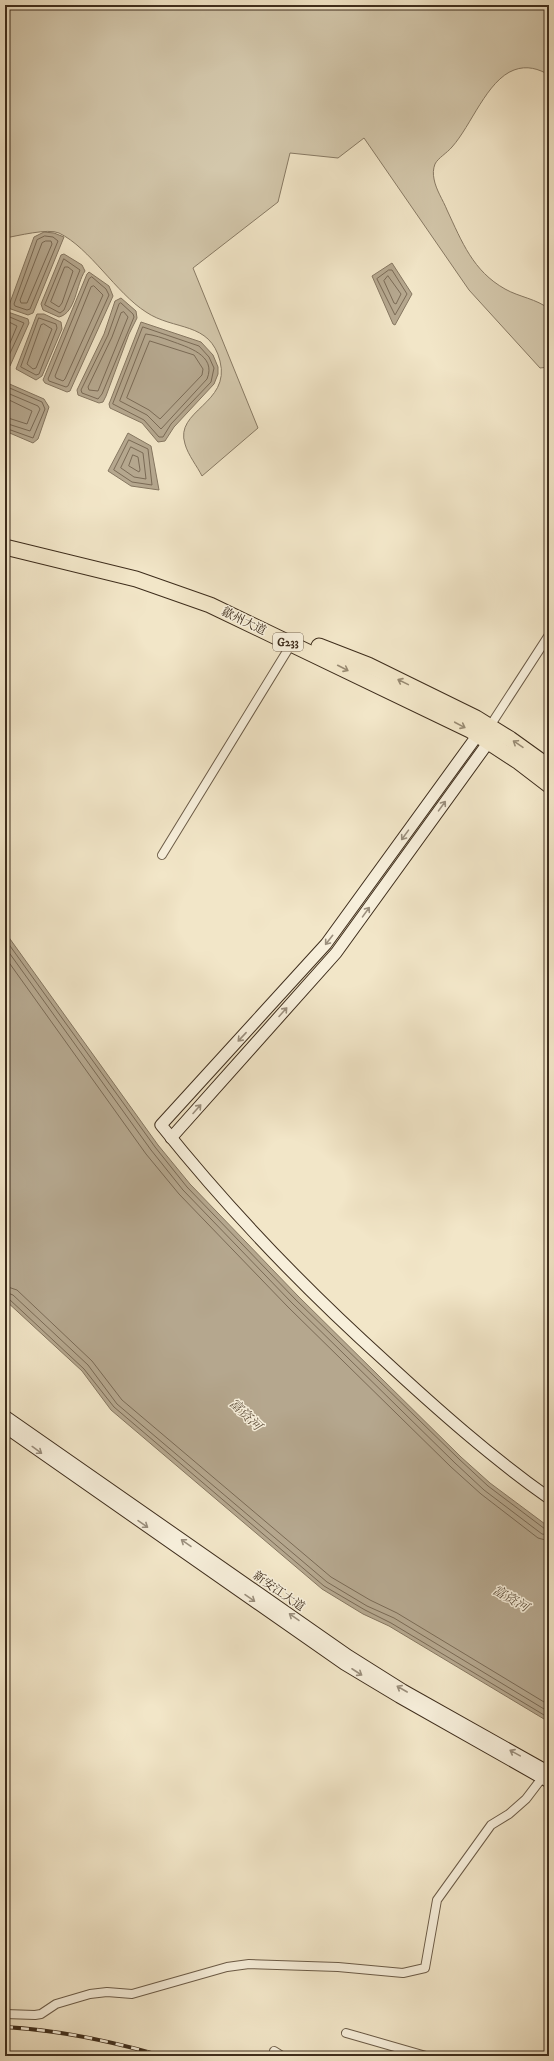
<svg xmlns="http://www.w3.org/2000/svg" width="554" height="2061" viewBox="0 0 554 2061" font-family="'IM FELL DW Pica','Noto Serif SC',serif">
<rect width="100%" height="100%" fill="#f2e6c8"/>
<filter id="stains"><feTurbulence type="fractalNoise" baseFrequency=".005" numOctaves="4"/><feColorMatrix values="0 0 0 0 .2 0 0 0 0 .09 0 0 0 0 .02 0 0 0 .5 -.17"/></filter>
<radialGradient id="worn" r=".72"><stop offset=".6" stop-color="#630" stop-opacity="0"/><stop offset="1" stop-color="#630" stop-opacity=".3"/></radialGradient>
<path fill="#d3c7ab" stroke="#887a64" d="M 5,5 L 549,5 L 549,75 C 539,69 527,65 514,70 C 487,80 471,126 452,147 C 447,153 438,158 435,164 C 433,169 433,174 434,179 C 436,190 443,200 447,210 C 462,242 473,271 505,289 C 519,297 537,299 549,309 L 549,367 L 540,368 L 469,290 L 364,138 L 338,158 L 290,153 L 278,202 L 193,268 L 258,428 L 202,476 C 197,466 188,455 185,444 C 174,410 231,404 220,361 C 210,321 174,331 146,312 C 116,293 90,248 59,233 C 48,228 17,236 5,238 Z"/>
<g fill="#b5a78e" stroke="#857660">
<polygon points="44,232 54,233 64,237 33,313 28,315 8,308 34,237"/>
<path d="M 64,254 L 82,265 L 85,271 C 76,284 76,313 59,317 L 43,310 L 41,304 L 61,255 Z"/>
<polygon points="392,263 412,294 395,325 393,324 372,276"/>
<path d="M 5,267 C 13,275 9,281 5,292 Z"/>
<polygon points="89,272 109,286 113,296 70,391 67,392 45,383 43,380 87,274"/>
<polygon points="121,298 136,311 137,318 129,334 106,396 103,402 99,403 78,395 77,390 104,334 115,301"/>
<polygon points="5,311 28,319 29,323 10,366 6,368"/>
<polygon points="37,314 44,314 61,322 62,329 42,376 36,380 16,369"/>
<polygon points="141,322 201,342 213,355 218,367 218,374 214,384 174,427 165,441 158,442 142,423 110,408 109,404"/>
<polygon points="5,382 44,399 49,407 38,439 33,443 5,431"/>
<polygon points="128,433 151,446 159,490 131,486 108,471"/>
<polygon points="5,932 158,1145 190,1184 298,1296 461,1457 490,1483 549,1527 549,1722 389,1626 363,1614 322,1589 111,1410 82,1371 5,1300"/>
</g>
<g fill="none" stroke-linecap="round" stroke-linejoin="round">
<g stroke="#7a6a55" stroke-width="1">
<polygon points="45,236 53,237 58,241 30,309 27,310 15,306 14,304 37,240"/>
<polygon points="46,241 51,241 52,244 27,303 21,303 20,300 42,243"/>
<polygon points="64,259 80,270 64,310 60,313 45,305"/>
<polygon points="65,267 68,267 73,271 62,303 59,307 51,302"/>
<polygon points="389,270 392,270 407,294 395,315 377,279"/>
<polygon points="388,276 401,294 396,304 394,303 384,281"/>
<polygon points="92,277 106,289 109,295 68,386 66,387 49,381 48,379 89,279"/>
<polygon points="94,286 103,295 65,379 63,381 56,378 55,376 91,287"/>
<polygon points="121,303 133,314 134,317 102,394 98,399 82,393 81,390 108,335 119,304"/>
<polygon points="124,312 128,317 98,391 89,390 88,387 112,337 121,313"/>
<polyline points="5,315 24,323 5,364"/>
<polygon points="39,318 56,324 57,328 39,374 36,375 21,367"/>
<polyline points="5,320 17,326 5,355"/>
<polygon points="44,324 52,329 36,368 33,369 27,364 41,325"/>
<polygon points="143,327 199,346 209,357 214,368 211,382 171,424 163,437 159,437 144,420 113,404"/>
<path d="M 146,334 C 154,335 163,338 171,341 C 187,347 217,355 207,379 L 161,429 L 147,415 L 120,401 Z"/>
<polygon points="150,341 194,355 203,369 202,375 160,419 149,410 127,398"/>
<polyline points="5,386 42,402 45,409 33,438 5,428"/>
<polyline points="5,392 38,406 40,409 30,431 5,423"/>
<polyline points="5,398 32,411 27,424 5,417"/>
<polygon points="129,440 148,449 152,485 132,482 114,470"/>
<polygon points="131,447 143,453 146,479 134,477 121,468"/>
<polygon points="133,455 138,457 140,470 139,472 129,466"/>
<polyline points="5,939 155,1147 187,1187 295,1299 459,1459 488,1486 545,1529 549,1530"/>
<polyline points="5,947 151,1150 183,1190 292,1303 455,1463 484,1490 542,1534 549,1535"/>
<polyline points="5,957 146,1154 179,1194 288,1307 451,1467 481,1494 538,1538 549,1541"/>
<polyline points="5,1286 17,1290 92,1361 122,1400 331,1577 370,1600 397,1613 549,1705"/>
<polyline points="5,1292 13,1295 88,1365 117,1404 327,1582 367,1606 394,1618 549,1712"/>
<polyline points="5,1297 9,1299 84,1369 114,1407 324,1586 365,1610 391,1623 549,1718"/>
</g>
<g stroke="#6b5b47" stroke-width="10">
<g id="street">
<polyline points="490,726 549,635"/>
<polyline points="162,855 292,643"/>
<polyline points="5,2014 35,2015 41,2014 56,2004 90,1994 107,1992 132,1994 227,1967 249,1964 338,1967 403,1973 425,1968 437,1900 491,1825 509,1814 526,1799 542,1778"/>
<polyline points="346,2033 426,2056"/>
<polyline points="274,2051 282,2056"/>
</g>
</g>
<g stroke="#3e2d1c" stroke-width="13">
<g id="secondary">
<path d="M 482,729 L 326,944 L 161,1125 C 229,1210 304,1288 385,1361 C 437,1409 491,1457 549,1498"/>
<polyline points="171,1138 336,953 493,736"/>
<polyline points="5,1416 349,1656 403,1690 549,1772"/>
<polyline points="5,1427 344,1664 399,1697 549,1782"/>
</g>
</g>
<g stroke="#3e2d1c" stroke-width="17">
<g id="highway">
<polyline points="5,547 136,579 210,605 470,730 519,762 549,785"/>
<polyline points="319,646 368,665 476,718 510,739 549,767"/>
</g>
</g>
<use href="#street" stroke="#f7efdb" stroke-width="8"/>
<use href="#secondary" stroke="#f7efdb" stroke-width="11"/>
<use href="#highway" stroke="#f2e6c8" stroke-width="15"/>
<g stroke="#3e2d1c" stroke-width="4">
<path id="rail" d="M 5,2027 C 58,2030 111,2041 162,2056"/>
</g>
<use href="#rail" stroke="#f7efdb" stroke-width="2.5" stroke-dasharray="8" stroke-linecap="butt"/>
</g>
<defs><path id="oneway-shaft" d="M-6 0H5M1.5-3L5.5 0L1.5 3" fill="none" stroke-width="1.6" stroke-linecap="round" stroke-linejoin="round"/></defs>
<g stroke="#988a72">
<use href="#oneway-shaft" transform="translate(343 668) rotate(27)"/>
<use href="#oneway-shaft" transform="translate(403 682) rotate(-154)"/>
<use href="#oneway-shaft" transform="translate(460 725) rotate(28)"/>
<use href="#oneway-shaft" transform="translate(518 744) rotate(-146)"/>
</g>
<g stroke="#9a8e7c">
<use href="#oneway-shaft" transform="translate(442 806) rotate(-54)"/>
<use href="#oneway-shaft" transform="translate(405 835) rotate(126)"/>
<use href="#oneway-shaft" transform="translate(366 912) rotate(-54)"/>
<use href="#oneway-shaft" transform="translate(329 940) rotate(128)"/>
<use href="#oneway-shaft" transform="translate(283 1012) rotate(-48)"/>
<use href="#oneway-shaft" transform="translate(242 1037) rotate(133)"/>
<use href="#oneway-shaft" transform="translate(197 1109) rotate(-48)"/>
<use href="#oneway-shaft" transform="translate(37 1450) rotate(36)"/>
<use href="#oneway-shaft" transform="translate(143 1524) rotate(35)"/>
<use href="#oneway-shaft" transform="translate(186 1543) rotate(-145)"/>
<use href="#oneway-shaft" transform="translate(250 1598) rotate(35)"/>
<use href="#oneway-shaft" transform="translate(294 1617) rotate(-145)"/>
<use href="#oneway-shaft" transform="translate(357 1672) rotate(33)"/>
<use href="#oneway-shaft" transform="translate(402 1689) rotate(-150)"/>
<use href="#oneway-shaft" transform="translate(515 1753) rotate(-151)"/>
</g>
<g text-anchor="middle" stroke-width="3" stroke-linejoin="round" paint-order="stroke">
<rect fill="#f7efdb" stroke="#766755" stroke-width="1" x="273" y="633" width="30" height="18" rx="3"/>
<g font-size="11" font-weight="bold" fill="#3e2d1c">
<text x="288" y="646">G233</text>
</g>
<g font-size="12" fill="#3e2d1c" stroke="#f7efdb">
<text transform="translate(244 621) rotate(26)" y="4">歙州大道</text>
<text transform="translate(279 1591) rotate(35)" y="4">新安江大道</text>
</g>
<g font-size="13" font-style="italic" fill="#62523e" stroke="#f7efdb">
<text transform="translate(246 1414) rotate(44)" y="5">富资河</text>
<text transform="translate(511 1598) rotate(30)" y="5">富资河</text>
</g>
</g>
<rect width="554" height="2061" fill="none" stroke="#f2e6c8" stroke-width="20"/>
<rect x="6" y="6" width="542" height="2049" fill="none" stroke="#3e2d1c" stroke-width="2"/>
<rect x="10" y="10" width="534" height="2041" fill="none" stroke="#3e2d1c"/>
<rect width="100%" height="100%" filter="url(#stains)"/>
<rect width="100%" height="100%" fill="url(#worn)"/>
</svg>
